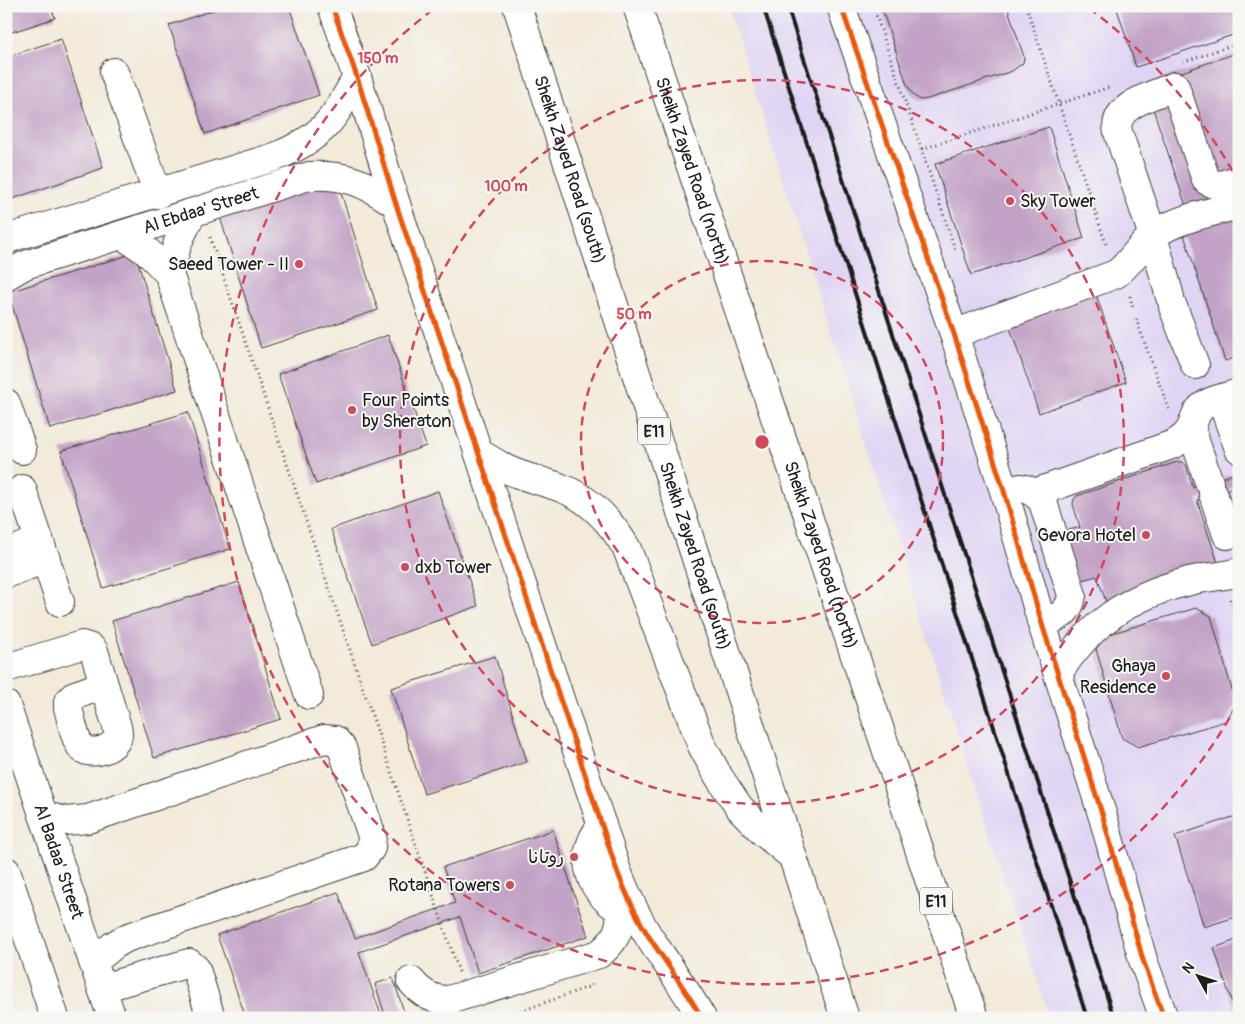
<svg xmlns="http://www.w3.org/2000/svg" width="1245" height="1024" viewBox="0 0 1245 1024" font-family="Pangolin,'Playpen Sans Arabic',sans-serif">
<rect width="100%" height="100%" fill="#f6f6f2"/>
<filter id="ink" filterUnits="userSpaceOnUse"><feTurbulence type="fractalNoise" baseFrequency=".02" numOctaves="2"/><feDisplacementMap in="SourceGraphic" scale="10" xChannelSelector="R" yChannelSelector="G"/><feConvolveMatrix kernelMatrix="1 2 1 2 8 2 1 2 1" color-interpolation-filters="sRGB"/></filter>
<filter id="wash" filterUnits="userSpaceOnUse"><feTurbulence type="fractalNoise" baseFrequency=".0096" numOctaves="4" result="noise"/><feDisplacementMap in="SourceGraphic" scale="20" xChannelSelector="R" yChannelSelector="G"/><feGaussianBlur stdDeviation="1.12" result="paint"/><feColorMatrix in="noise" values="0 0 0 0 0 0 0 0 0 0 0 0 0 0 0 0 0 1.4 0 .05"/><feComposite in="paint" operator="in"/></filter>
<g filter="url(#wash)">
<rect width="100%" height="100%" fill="#f3ead9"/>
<polygon fill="#e0d4f4" points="728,6 1239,6 1239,1018 1050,1018 985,821"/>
<g id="blocks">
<g fill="#c2a2c6">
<polygon points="6,6 51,6 55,18 6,34"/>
<polygon points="225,6 289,6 319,95 205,134 169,25"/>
<polygon points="881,6 1007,6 1024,57 1023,63 1012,71 928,99 921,100 914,96 907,85"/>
<polygon points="1116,6 1239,6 1239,33 1136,67"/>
<polygon points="61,39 103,168 6,201 6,57"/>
<polygon points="1239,52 1239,192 1187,209 1145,85"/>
<polygon points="1049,127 1084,238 971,275 935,164"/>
<polygon points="337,180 378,310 261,348 220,217"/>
<polygon points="1239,213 1239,356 1225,361 1183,232"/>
<polygon points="135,253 177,390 50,429 8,292"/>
<polygon points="1094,289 1126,382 1039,413 1007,319"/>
<polygon points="388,335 426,446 316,484 278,374"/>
<polygon points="188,412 230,549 103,588 61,451"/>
<polygon points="1177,462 1182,462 1186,465 1193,488 1239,472 1239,485 1197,500 1218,563 1107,604 1097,576 1078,581 1062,532 1080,527 1073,504 1074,499 1077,496"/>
<polygon points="438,491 478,606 372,644 331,529"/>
<polygon points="239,582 281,719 154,758 112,621"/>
<polygon points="1196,608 1211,616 1236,704 1226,721 1138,747 1122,738 1096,649 1106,635"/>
<polygon points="495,656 527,762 424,794 391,688"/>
<polygon points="1239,815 1239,916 1204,927 1175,836"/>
<polygon points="553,830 588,936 478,973 460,917 359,952 382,1018 246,1018 217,935 338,892 355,938 455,903 443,867"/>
<polygon points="1239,939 1239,1018 1237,1018 1214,948"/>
<polygon points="393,978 405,1015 398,1018 386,1018 375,984"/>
</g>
</g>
</g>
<g filter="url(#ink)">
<use href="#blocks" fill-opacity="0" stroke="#3c3b38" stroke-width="1"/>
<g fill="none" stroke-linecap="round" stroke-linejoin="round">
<g stroke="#3c3b38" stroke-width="30">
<g id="minor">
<path d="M 332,6 L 357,77 L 396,204 L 617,871 C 627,896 638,921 653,943 C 670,968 687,992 702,1018"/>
<polyline points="841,6 954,334 1004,491 1042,624 1103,817 1143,960 1164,1018"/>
<polyline points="114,72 158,194"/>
<polyline points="122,235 148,252 169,274 309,695"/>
<path d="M 6,239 L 275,157 C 323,137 332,122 357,77"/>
<polyline points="169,274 178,242 192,213"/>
<path id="s1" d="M 6,276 L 25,265 L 309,176 C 347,174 365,183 396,204"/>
<path d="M 1170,297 L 1153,236 L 1118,132 C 1111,105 1155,95 1175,86 L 1206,180 C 1217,189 1227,183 1239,179"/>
<polyline points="1173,307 1195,365"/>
<path d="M 954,334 L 1116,274 C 1131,263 1139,246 1154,235 C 1175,219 1213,212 1239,205"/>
<polyline points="1221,399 1239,449"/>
<polyline points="6,403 22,450"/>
<polyline points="1191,429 1209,482"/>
<path d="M 1020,488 C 1030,489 1037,494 1043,502 L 1072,595 C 1070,613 1058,617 1042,624"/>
<polyline points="22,489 60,602"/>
<path d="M 1035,493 L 1174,444 C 1181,440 1187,436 1191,428 C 1194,422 1194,416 1199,410 C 1207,400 1226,397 1239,393"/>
<polyline points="1213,494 1227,535"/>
<polyline points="6,554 39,540"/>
<polyline points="6,574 46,559"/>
<path d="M 6,668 L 82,645 L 91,648 L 94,651 C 100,671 106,691 112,711 C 114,718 118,726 118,733 C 119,748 92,757 82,748 C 75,741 71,718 68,708 L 68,702 L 75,695 L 104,685"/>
<path d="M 1058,674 C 1088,625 1129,596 1186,582 C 1203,577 1221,577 1239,572"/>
<polyline points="43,815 65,821 88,819 324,739 335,740 342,748 372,836 371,848 364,857 126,938 114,945 93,962"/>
<path d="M 602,825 C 571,862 596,903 636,918"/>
<path d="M 411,981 C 422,994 432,1000 449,1000 L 599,954 C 614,943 621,930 621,911"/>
<polyline points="102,988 189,963 196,969 211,1018"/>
</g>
</g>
<g stroke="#3c3b38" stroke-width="30">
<g id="major">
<polyline points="6,237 11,238"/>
<path id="s2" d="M 6,705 L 112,1018"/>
<polyline points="6,871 55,1018"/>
</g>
</g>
<g stroke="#3c3b38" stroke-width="30">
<g id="highway">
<path id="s3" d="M 517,6 L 845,1018"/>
<path id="s4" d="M 637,6 L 898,784 L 974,1018"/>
<path d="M 479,453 C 488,458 497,464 506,469 C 524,478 545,481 564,489 C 593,501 612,523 627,549 L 702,746 L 719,777 L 739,807 L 764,833 L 792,856"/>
</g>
</g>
<g stroke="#3c3b38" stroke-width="3" stroke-dasharray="1 4" stroke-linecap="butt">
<polyline points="873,6 955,249"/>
<polyline points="1026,6 1107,247"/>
<polyline points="1183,62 1239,43"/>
<polyline points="922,149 1110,87"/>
<polyline points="210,237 459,972"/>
<polyline points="1130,296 1133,309"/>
<polyline points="1136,319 1169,410"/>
<polyline points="1230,599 1239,637"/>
<polyline points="502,1018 591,986 591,984"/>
</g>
<use href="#minor" stroke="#fff" stroke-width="28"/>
<use href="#major" stroke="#fff" stroke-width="28"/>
<use href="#highway" stroke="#fff" stroke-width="28"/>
<g stroke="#1c1c1c" stroke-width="4">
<polyline points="763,6 1087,1018"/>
<polyline points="787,6 1114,1018"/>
</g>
<g stroke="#f6f6f2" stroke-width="8">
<g id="cycleway">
<path d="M 332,6 L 357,77 L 396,204 L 617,871 C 627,896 638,921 653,943 C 670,968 687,992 702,1018"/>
<polyline points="841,6 954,334 1004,491 1042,624 1103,817 1143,960 1164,1018"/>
</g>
</g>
<use href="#cycleway" stroke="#e8590c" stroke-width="5"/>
</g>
</g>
<g fill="none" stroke="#d1495b" stroke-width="2.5" stroke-dasharray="9 6">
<circle cx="762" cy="442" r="181"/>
<circle cx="762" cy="442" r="362"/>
<path d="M1237 705A543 543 0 1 1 435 8M1089 8A543 543 0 0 1 1237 179"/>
</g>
<g fill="#d1495b" stroke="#f6f6f2" stroke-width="2">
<circle cx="1010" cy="201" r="5"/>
<circle cx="299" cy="264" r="5"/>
<circle cx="352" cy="410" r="5"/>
<circle cx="1146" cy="535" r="5"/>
<circle cx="405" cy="567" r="5"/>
<circle cx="1166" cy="676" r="5"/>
<circle cx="574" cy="857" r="5"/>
<circle cx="510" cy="885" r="5"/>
</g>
<g text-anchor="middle" stroke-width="4" stroke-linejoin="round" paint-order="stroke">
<g fill="#f6f6f2" stroke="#5d5d5c" stroke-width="1">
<rect x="638" y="417.5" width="32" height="27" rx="4"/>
<rect x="920" y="887.5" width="32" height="27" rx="4"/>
</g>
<g font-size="16" font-weight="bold" fill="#1c1c1c">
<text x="654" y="437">E11</text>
<text x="936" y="907">E11</text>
</g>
<g font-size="18" fill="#1c1c1c" stroke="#f6f6f2">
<text dy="6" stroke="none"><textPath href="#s3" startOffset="172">Sheikh Zayed Road (south)</textPath></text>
<text dy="6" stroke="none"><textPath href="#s4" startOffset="174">Sheikh Zayed Road (north)</textPath></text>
<text dy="6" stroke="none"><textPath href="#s1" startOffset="206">Al Ebdaa' Street</textPath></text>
<text dy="6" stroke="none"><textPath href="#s4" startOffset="579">Sheikh Zayed Road (north)</textPath></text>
<text dy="6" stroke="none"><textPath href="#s3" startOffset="578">Sheikh Zayed Road (south)</textPath></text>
<text dy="6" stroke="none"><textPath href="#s2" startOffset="165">Al Badaa' Street</textPath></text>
</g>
<g font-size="18" fill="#1c1c1c" stroke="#f6f6f2" text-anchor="end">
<text x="1020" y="207" text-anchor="start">Sky Tower</text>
<text x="289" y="270">Saeed Tower - II</text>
<text x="362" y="406" text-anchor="start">Four Points<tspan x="362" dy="21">by Sheraton</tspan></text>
<text x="1136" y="541">Gevora Hotel</text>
<text x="415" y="573" text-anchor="start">dxb Tower</text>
<text x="1156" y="672">Ghaya<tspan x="1156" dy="21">Residence</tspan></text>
<text x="564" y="863">روتانا</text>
<text x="500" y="891">Rotana Towers</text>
</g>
</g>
<circle cx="762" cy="442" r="8" fill="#d1495b" stroke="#f6f6f2" stroke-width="2.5"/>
<g font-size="15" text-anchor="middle" font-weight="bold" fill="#d1495b" stroke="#f6f6f2" stroke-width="4" stroke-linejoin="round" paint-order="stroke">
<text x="378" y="63">150 m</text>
<text x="506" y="191">100 m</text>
<text x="634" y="319">50 m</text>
</g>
<rect width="1245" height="1024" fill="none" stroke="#f6f6f2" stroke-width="25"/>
<g transform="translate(1198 976) rotate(310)" stroke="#f6f6f2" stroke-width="4" paint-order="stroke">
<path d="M0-4L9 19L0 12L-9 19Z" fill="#1c1c1c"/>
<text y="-8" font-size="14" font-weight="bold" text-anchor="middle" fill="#1c1c1c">N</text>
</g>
</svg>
